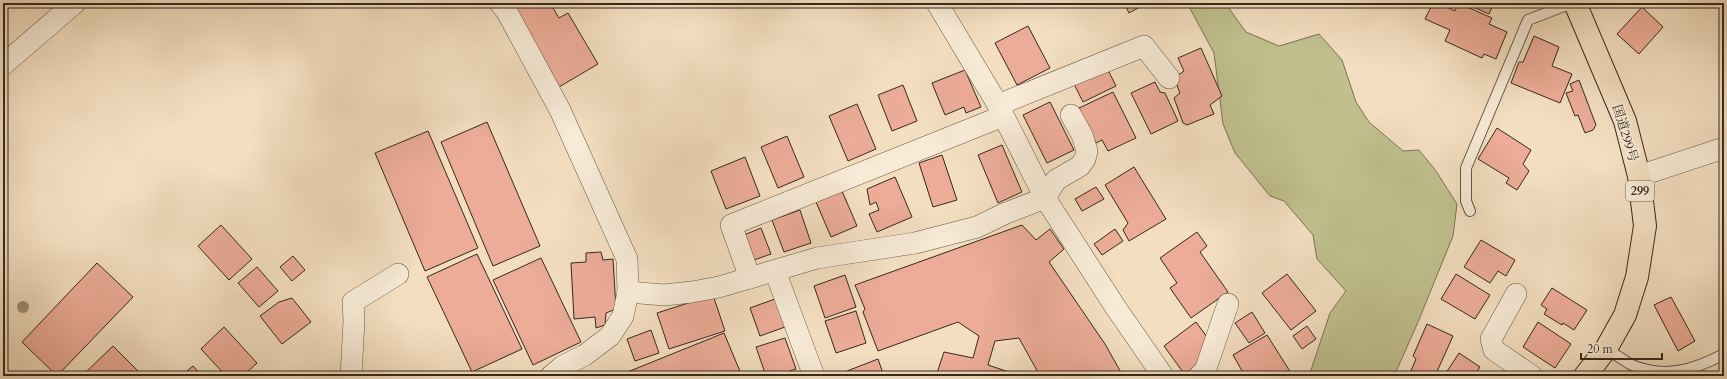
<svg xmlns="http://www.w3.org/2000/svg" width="1727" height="379" viewBox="0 0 1727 379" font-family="Cardo,'Noto Serif JP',serif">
<rect width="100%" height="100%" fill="#f3dec0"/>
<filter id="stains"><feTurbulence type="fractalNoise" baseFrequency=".005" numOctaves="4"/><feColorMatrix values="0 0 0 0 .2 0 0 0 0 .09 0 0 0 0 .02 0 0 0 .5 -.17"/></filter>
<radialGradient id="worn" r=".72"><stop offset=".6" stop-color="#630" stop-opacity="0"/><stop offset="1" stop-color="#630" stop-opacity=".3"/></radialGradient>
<polygon fill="#c0c08e" stroke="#7a7456" points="1187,3 1225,3 1246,32 1279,46 1319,34 1342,60 1356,102 1369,122 1403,151 1419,150 1436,171 1457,204 1453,236 1418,322 1395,374 1396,376 1309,376 1330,313 1346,291 1317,259 1313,235 1284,201 1270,196 1235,153 1223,124 1214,53"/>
<g fill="#ecac98" stroke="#35291d">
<polygon points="510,3 550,3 559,18 568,13 598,64 559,87"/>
<polygon points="1124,3 1147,3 1129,13"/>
<polygon points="1433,3 1438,3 1455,11 1458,3 1492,18 1489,24 1507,32 1496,59 1484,54 1482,58 1445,41 1450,30 1425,19"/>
<polygon points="1464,3 1494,3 1489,14"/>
<polygon points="1642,7 1663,27 1639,54 1617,34"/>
<polygon points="1028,26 1050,68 1017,85 995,43"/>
<polygon points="1534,36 1559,47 1552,66 1572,74 1560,103 1511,83 1519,62 1523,62"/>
<polygon points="1201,48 1222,96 1210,105 1214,114 1187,125 1183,123 1174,98 1180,93 1174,78 1184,71 1178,58"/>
<polygon points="1107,68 1116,86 1083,102 1074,84"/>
<polygon points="965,70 981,107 966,113 964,107 945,115 932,83"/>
<polygon points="1579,80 1596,125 1593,130 1585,133 1578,115 1575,116 1566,93 1573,91 1570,84"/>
<polygon points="1155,82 1160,92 1165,93 1178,121 1151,134 1131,93"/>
<polygon points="903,85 917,121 892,131 878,95"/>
<polygon points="1113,92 1136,138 1108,151 1102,140 1096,143 1079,108"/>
<polygon points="1050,102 1074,150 1047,163 1023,115"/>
<polygon points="857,104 876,149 848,161 829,116"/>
<polygon points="487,122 540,246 493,266 441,142"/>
<polygon points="1497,128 1531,150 1523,164 1529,171 1517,190 1506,183 1509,178 1478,159"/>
<polygon points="428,131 478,248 425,271 375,153"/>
<polygon points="787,136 804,177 778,188 761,147"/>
<polygon points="1002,145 1022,192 998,203 978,155"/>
<polygon points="942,155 957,200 933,207 919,163"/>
<polygon points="745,157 760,196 726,209 711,171"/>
<polygon points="1134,167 1166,219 1129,241 1123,230 1128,223 1105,185"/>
<polygon points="895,177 912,217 877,232 869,214 879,210 876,202 870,205 867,189"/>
<polygon points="1096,187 1104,199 1082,211 1075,199"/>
<polygon points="842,191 857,226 831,237 816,202"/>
<polygon points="800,210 811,243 784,252 772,220"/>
<polygon points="221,225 252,259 229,280 198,246"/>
<polygon points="1022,225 1036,240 1050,229 1064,249 1049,262 1105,344 1123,376 1040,376 1019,338 995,341 988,365 1012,373 1011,376 936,376 944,352 973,358 979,336 958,322 878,351 863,312 865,309 855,285"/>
<polygon points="761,228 771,254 754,260 744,235"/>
<polygon points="1115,229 1123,241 1102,255 1094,244"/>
<polygon points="1197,232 1207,246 1200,252 1228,292 1191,318 1170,288 1177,283 1160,258"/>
<polygon points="1481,240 1515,260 1506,276 1498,271 1490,283 1464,267"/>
<polygon points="601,252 603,260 613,259 616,309 606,313 605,325 596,328 595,317 574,319 571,263 586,262 586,253"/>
<polygon points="477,254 522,349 472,372 427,277"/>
<polygon points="293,256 305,270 292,281 280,267"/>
<polygon points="541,258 581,342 533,365 493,280"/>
<polygon points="97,263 133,297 57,376 22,342"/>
<polygon points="257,267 278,291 259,307 238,283"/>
<polygon points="1287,274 1316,311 1291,330 1262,293"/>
<polygon points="1456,274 1490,295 1475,319 1441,299"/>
<polygon points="845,275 856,307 825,318 814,286"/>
<polygon points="1552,288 1587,310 1574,330 1563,323 1562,325 1544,314 1547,309 1541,305"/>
<polygon points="713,295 725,331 669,349 657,313"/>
<polygon points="1671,297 1695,341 1678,351 1654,305"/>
<polygon points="292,298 311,322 282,344 260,316 279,302"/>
<polygon points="775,299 785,327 760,336 750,308"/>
<polygon points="856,311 866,343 836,353 825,321"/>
<polygon points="1252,312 1265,333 1249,343 1235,323"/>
<polygon points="1196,322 1207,337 1198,365 1185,375 1164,346"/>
<polygon points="1538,322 1571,344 1555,368 1523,347"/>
<polygon points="1427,324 1453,336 1435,376 1417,376 1410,373 1416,359 1413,356"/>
<polygon points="1307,326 1316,339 1302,349 1293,336"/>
<polygon points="224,327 257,363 243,376 226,376 201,349"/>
<polygon points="651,330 659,353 635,361 627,339"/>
<polygon points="724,333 742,376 626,376 625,373"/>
<polygon points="1267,335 1291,373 1286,376 1245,376 1233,355"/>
<polygon points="785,338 796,369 775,376 766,376 756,347"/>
<polygon points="113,346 143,376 82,376"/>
<polygon points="1459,353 1480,367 1474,376 1444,376"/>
<polygon points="878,359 884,376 849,376 847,371"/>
<polygon points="193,366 202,376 181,376"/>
</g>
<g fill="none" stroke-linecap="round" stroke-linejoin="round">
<g stroke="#645646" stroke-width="12">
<g id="lane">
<polyline points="1470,211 1466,201 1466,168 1528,20 1572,3"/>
<path d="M 1606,349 C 1615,354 1623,360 1632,365 C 1665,379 1694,370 1724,354"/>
</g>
</g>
<g stroke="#645646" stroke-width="22">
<g id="street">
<polyline points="500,3 507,12 560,110 627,259 628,292 623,316 610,336 585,355 563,366 551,376"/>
<polyline points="937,3 998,105 1045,198 1116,308 1163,376"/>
<polyline points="3,65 75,3"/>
<polyline points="998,105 1144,46 1169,78"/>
<polyline points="1639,176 1724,148"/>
<polyline points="775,271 814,376"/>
<polyline points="750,278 731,225 1003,116"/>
<polyline points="628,292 664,295 692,292 719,287 817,258 915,243 977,227 1006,213 1045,198 1056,180 1080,166 1085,159 1087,151 1082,135 1071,115"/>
<polyline points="1516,294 1491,339 1494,350 1532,376"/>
<polyline points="351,376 354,321 353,302 398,274"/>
<polyline points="1199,376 1205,371 1228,304"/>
</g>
</g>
<g stroke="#35291d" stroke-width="24">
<polyline id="highway" points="1575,3 1625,121 1639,176 1645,226 1637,277 1625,315 1606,349 1585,376"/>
</g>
<use href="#lane" stroke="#f7ead6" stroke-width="10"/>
<use href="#street" stroke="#f7ead6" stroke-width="21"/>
<use href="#highway" stroke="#f3dec0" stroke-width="22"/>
</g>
<circle fill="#9e8f76" cx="23" cy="307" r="6"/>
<g text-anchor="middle" stroke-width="4" stroke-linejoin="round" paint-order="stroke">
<rect fill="#f7ead6" stroke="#6f6354" stroke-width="1" x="1626" y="181" width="28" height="20" rx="3"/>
<g font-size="12" font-weight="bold" fill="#35291d">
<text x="1640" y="195">299</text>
</g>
<g font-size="13" fill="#35291d" stroke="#f7ead6">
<text transform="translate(1626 133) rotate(73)" y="5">国道299号</text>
</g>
</g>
<rect width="1727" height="379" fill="none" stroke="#f3dec0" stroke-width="16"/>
<rect x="4" y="4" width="1719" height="371" fill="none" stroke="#35291d" stroke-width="2"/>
<rect x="8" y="8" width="1711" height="363" fill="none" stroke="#35291d"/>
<path d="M1581 353v6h81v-6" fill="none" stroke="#35291d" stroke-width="2"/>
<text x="1587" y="353" font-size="12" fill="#35291d" stroke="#f7ead6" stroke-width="3" paint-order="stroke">20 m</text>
<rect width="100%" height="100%" filter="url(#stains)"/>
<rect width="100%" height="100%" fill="url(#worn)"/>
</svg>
